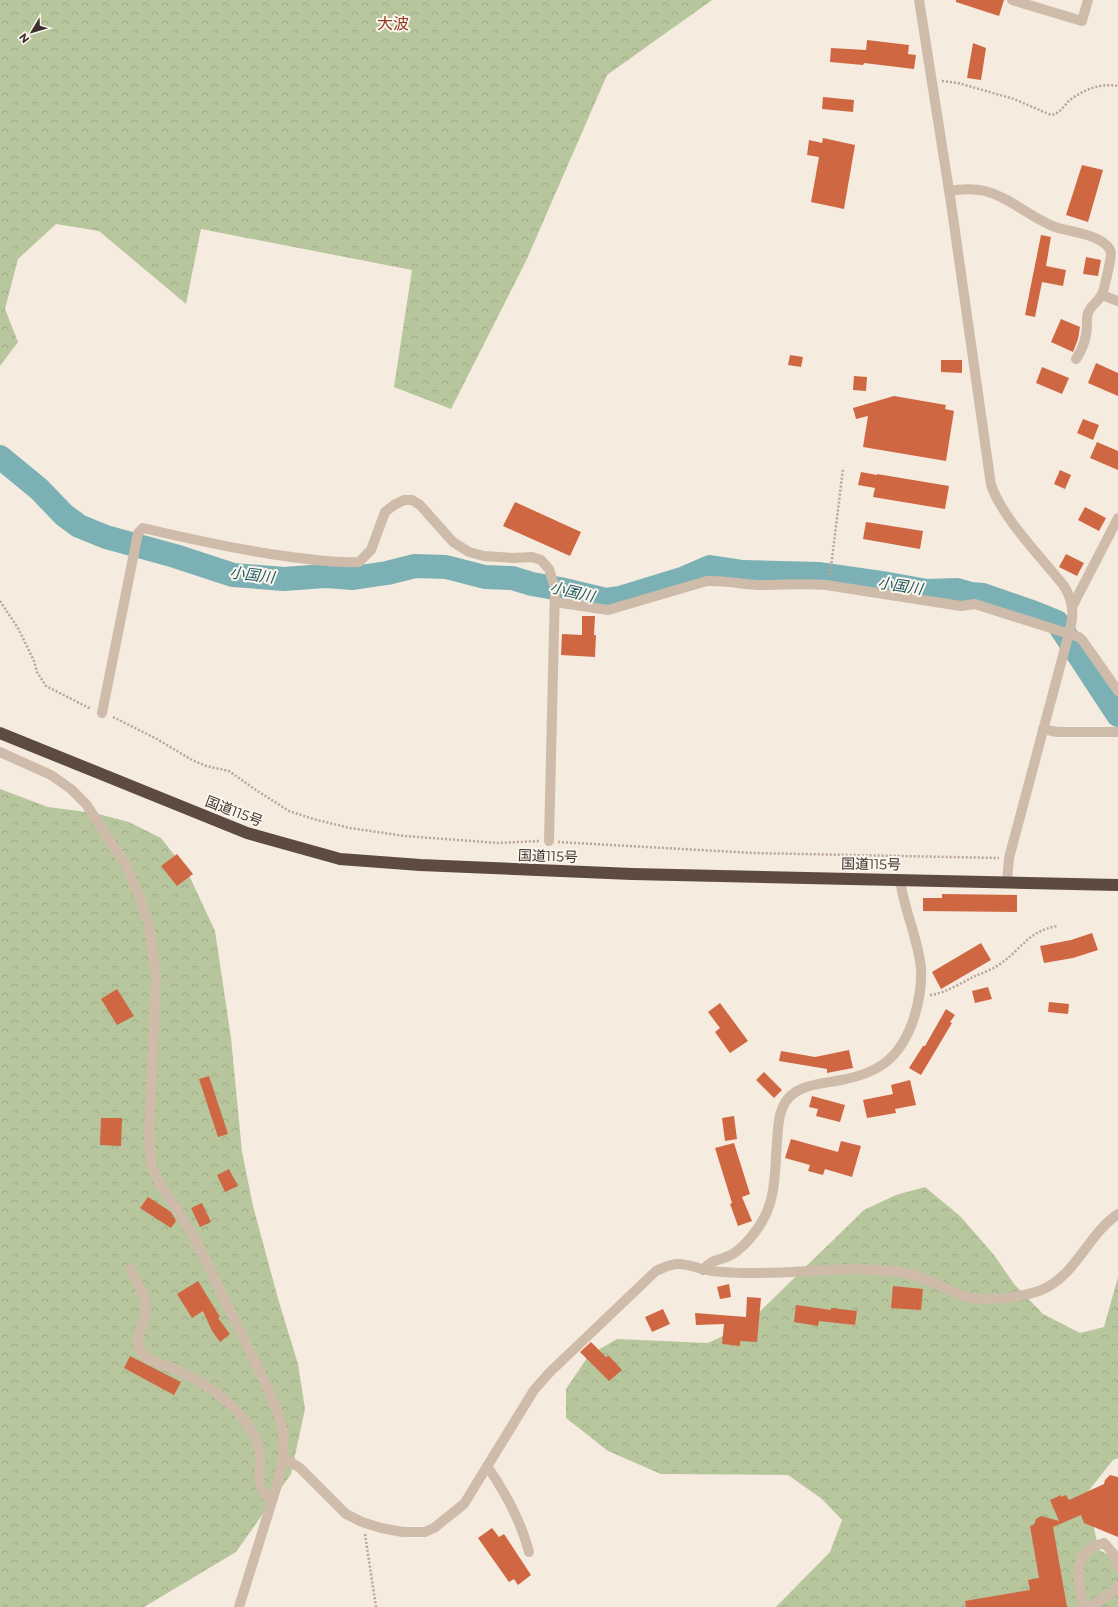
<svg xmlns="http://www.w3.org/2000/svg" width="1118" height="1607" viewBox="0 0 1118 1607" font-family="Montserrat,'Noto Sans JP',sans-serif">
<defs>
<pattern id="forest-crowns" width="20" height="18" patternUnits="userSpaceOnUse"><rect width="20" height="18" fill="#b8c69d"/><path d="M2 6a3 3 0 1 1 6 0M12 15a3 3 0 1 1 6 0" fill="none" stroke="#9faa87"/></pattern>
</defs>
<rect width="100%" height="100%" fill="#f5ebdf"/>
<g fill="url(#forest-crowns)">
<polygon points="0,0 712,0 607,75 526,261 451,409 394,387 412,270 201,229 186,304 99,231 56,224 18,259 5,309 18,342 0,366"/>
<polygon points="0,789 48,807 94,813 129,822 161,838 187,871 215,931 231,1038 242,1152 253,1206 279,1302 298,1364 305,1409 291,1474 236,1552 144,1607 0,1607"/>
<polygon points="925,1187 960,1216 994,1255 1014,1284 1043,1314 1080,1333 1104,1327 1118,1277 1118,1458 1113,1460 1086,1494 1099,1550 1118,1559 1118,1607 776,1607 830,1552 842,1520 822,1499 788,1475 661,1474 608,1451 566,1418 566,1389 589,1355 617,1339 708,1343 745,1326 864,1210 896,1195"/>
</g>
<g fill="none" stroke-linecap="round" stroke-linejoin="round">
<polyline stroke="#7bb1b5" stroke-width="24" points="0,457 39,489 64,515 79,526 106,537 175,556 233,575 284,579 325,576 353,578 387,573 415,566 446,567 485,577 512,578 532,584 560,589 606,600 620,598 682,579 710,567 743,572 818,574 888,584 927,591 957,590 971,594 983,595 1035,613 1057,622 1118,715"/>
</g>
<g fill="#cf6743">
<polygon points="956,0 1004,0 999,16 956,2"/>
<polygon points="867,40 909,45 908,54 916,55 914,69 864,63 863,65 830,62 831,48 866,50"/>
<polygon points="973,43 986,48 981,80 967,78"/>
<polygon points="823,97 854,100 853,112 822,109"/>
<polygon points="823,138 855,145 844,209 811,202 819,157 807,155 809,140 822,143"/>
<polygon points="1082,165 1103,170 1088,222 1066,215"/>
<polygon points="1041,235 1051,237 1046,266 1066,270 1063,286 1042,282 1035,317 1025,315"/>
<polygon points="1086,257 1101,260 1098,276 1083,274"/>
<polygon points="1061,319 1080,327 1078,339 1073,352 1051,342"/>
<polygon points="790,355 803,357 801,367 788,365"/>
<polygon points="941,360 962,360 962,373 941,372"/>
<polygon points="1096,363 1118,373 1118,396 1088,383"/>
<polygon points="1042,367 1069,378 1062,394 1036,383"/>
<polygon points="854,376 867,377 866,391 853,390"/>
<polygon points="894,396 946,405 945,409 954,411 946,461 863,447 868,416 856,419 853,408"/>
<polygon points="1083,419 1099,425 1093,440 1077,433"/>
<polygon points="1097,442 1118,451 1118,470 1090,458"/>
<polygon points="1060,470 1071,475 1065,489 1054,484"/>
<polygon points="861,472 877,475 877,474 949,486 945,509 873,497 875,488 858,485"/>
<polygon points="515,502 581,532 570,556 503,526"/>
<polygon points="1085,507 1106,518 1099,531 1078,520"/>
<polygon points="866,522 923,531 920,549 863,539"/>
<polygon points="1066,554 1084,563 1077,576 1059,567"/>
<polygon points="582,616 595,616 594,635 596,635 595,657 561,655 562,634 582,635"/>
<polygon points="177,854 193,874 177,886 161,866"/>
<polygon points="942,894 1017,895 1017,912 923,911 923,898 942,898"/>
<polygon points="1092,933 1098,950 1073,958 1044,963 1040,946 1071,940"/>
<polygon points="981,943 991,960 941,989 932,972"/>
<polygon points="988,987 992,999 975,1003 972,991"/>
<polygon points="117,989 134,1016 117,1025 101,999"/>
<polygon points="1049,1002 1069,1004 1068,1014 1048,1012"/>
<polygon points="720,1003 748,1041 730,1053 715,1032 720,1028 708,1012"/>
<polygon points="946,1009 955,1015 950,1022 952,1023 921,1075 909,1068 923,1046 925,1046"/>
<polygon points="849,1050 853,1068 827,1073 827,1069 779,1061 781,1051 815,1057"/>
<polygon points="764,1072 782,1090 774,1098 756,1080"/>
<polygon points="209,1076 228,1134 218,1137 199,1079"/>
<polygon points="910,1080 916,1105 895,1109 896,1113 867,1118 863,1100 893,1094 891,1085"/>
<polygon points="812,1096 845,1105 840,1122 816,1116 818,1109 809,1107"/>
<polygon points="734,1116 737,1139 725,1141 722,1118"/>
<polygon points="101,1118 122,1118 121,1146 100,1145"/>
<polygon points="791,1139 838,1152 841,1141 861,1146 852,1177 825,1169 823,1175 808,1171 810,1165 785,1158"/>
<polygon points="734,1143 750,1194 742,1197 752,1221 738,1226 730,1204 732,1203 715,1148"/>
<polygon points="229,1169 238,1186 225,1192 217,1175"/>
<polygon points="148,1197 171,1212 176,1221 171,1228 140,1208"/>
<polygon points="202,1203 211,1222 200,1227 191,1208"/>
<polygon points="198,1281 220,1317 218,1318 230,1334 220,1342 212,1331 203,1311 192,1318 177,1294"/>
<polygon points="729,1284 731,1297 720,1299 717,1287"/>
<polygon points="893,1286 923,1289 921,1310 891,1308"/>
<polygon points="747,1297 761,1298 757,1342 740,1341 740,1346 722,1344 724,1324 696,1325 695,1313 746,1317"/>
<polygon points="796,1305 831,1310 831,1308 857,1311 855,1325 819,1321 818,1326 794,1322"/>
<polygon points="663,1309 670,1324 652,1332 645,1317"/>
<polygon points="591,1342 606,1357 609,1356 622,1370 609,1381 580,1352"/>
<polygon points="130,1356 181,1382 174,1395 124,1368"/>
<polygon points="1110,1475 1118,1477 1118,1537 1084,1523 1081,1515 1053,1527 1067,1607 966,1607 965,1601 1030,1590 1028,1580 1039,1578 1030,1526 1034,1525 1036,1519 1041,1516 1059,1521 1050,1500 1061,1495 1061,1497 1066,1495 1069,1500 1104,1484 1105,1480"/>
<polygon points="492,1528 499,1537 504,1534 531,1575 518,1585 514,1579 509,1582 478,1538"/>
</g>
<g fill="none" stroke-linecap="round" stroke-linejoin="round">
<g stroke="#bba593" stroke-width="2.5" stroke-dasharray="2 2" stroke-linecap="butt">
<path d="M 942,81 L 958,83 L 1014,99 L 1051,115 C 1060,114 1064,105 1070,100 C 1085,89 1100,83 1118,86"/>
<polyline points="830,575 843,469"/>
<polyline points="0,601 18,628 34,661 37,672 46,686 91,709"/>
<polyline points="113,717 157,739 192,760 206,766 229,771 256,790 289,811 313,819 350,828 405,836 498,843 539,841"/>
<polyline points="558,842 753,853 999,858"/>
<path d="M 930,995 C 946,993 961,983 975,976 C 983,973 993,969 1000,964 C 1023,948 1027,932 1057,926"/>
<polyline points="365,1534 376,1607"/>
</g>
<g stroke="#cfbbaa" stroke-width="10">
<path d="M 919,0 L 951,203 L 991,485 C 1003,519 1041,557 1064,586 C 1074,602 1074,616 1069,633 L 1009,858 L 1007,882"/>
<polyline points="1012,0 1082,21 1088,0"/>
<path d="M 949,191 C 961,189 972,188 985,191 C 1011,198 1031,218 1055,227 C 1070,232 1107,235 1111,253 C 1112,255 1104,290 1102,294 C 1099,301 1091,305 1088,313 C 1086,318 1087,323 1087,328 C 1086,340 1082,350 1076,359"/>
<polyline points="1102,295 1118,301"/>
<path d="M 555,602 L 608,610 L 707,581 C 726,580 744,585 763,585 C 784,585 805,583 826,585 L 961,606 L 975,604 L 1079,637 L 1083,641 L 1118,691"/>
<polyline points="1072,607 1118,518"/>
<path d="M 102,713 L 138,533 L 143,528 C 185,538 227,547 270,554 C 299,558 329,563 359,562 L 371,550 L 385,512 L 394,505 L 404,500 L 412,500 L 420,505 L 453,542 L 469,552 L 484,556 L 513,558 L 532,557 L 541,560 L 549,569 L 555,588 L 549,841"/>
<polyline points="1043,729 1057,732 1118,732"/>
<polyline points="0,752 51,775 71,789 86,804 126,865 140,898 149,924 155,968 156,982 149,1134 151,1164 159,1182 189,1229 201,1251 271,1395 280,1420 283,1434 283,1459 278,1482 239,1607"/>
<path d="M 131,1269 L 131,1271 C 138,1285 146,1295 146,1311 C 145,1324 132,1340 141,1352 C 150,1363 170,1366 182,1372 C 210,1386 237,1406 253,1433 C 257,1439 259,1445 260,1453 C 262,1468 253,1492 272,1498"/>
<path d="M 703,1270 C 712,1258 720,1261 731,1255 C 745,1247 758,1230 765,1216 C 776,1194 775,1166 777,1142 C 778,1129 778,1113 786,1101 C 798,1084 822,1084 841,1080 C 880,1073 901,1057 914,1018 C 919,1001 922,987 921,968 C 918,938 904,910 900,880"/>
<path d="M 283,1459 L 289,1461 L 300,1468 L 346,1514 L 362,1522 L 381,1528 L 403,1532 L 425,1532 L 434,1528 L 464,1504 L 534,1390 L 550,1372 L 656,1271 C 662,1268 669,1265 676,1264 C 685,1263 694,1267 702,1269 C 715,1273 731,1272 744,1273 C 798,1274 852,1264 905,1273 C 927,1277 946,1290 967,1297 C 986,1302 1021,1297 1039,1291 C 1076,1277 1087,1235 1118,1214"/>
<path d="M 487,1466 C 505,1492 521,1521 529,1552"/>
<path d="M 1084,1607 C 1080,1589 1072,1563 1089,1549 C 1092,1546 1099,1545 1104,1543 L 1113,1553 L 1118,1567"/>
<polyline points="1090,1607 1114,1591 1118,1586"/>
</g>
<polyline stroke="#5d4a40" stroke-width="12" points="0,733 247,833 340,859 420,865 632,874 1118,885"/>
</g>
<g text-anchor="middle" stroke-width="4" stroke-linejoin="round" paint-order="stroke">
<g font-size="14" fill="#3b302a" stroke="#fcf5ed">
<text transform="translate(234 811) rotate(21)" y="5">国道115号</text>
<text transform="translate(548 856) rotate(2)" y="5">国道115号</text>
<text transform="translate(871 864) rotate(1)" y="5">国道115号</text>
</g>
<g font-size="15" font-style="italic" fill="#1b5b61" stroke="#fcf5ed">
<text transform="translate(252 575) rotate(7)" y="5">小国川</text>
<text transform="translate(900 586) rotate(9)" y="5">小国川</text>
<text transform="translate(572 592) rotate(13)" y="5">小国川</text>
</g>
<g font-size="16" fill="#923a1c" stroke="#fcf5ed">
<text x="393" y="29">大波</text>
</g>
</g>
<g transform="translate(32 32) rotate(232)" stroke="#fcf5ed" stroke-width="3" paint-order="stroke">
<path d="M0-3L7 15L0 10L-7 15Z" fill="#3b302a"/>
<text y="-6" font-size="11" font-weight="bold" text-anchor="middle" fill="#3b302a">N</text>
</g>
</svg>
